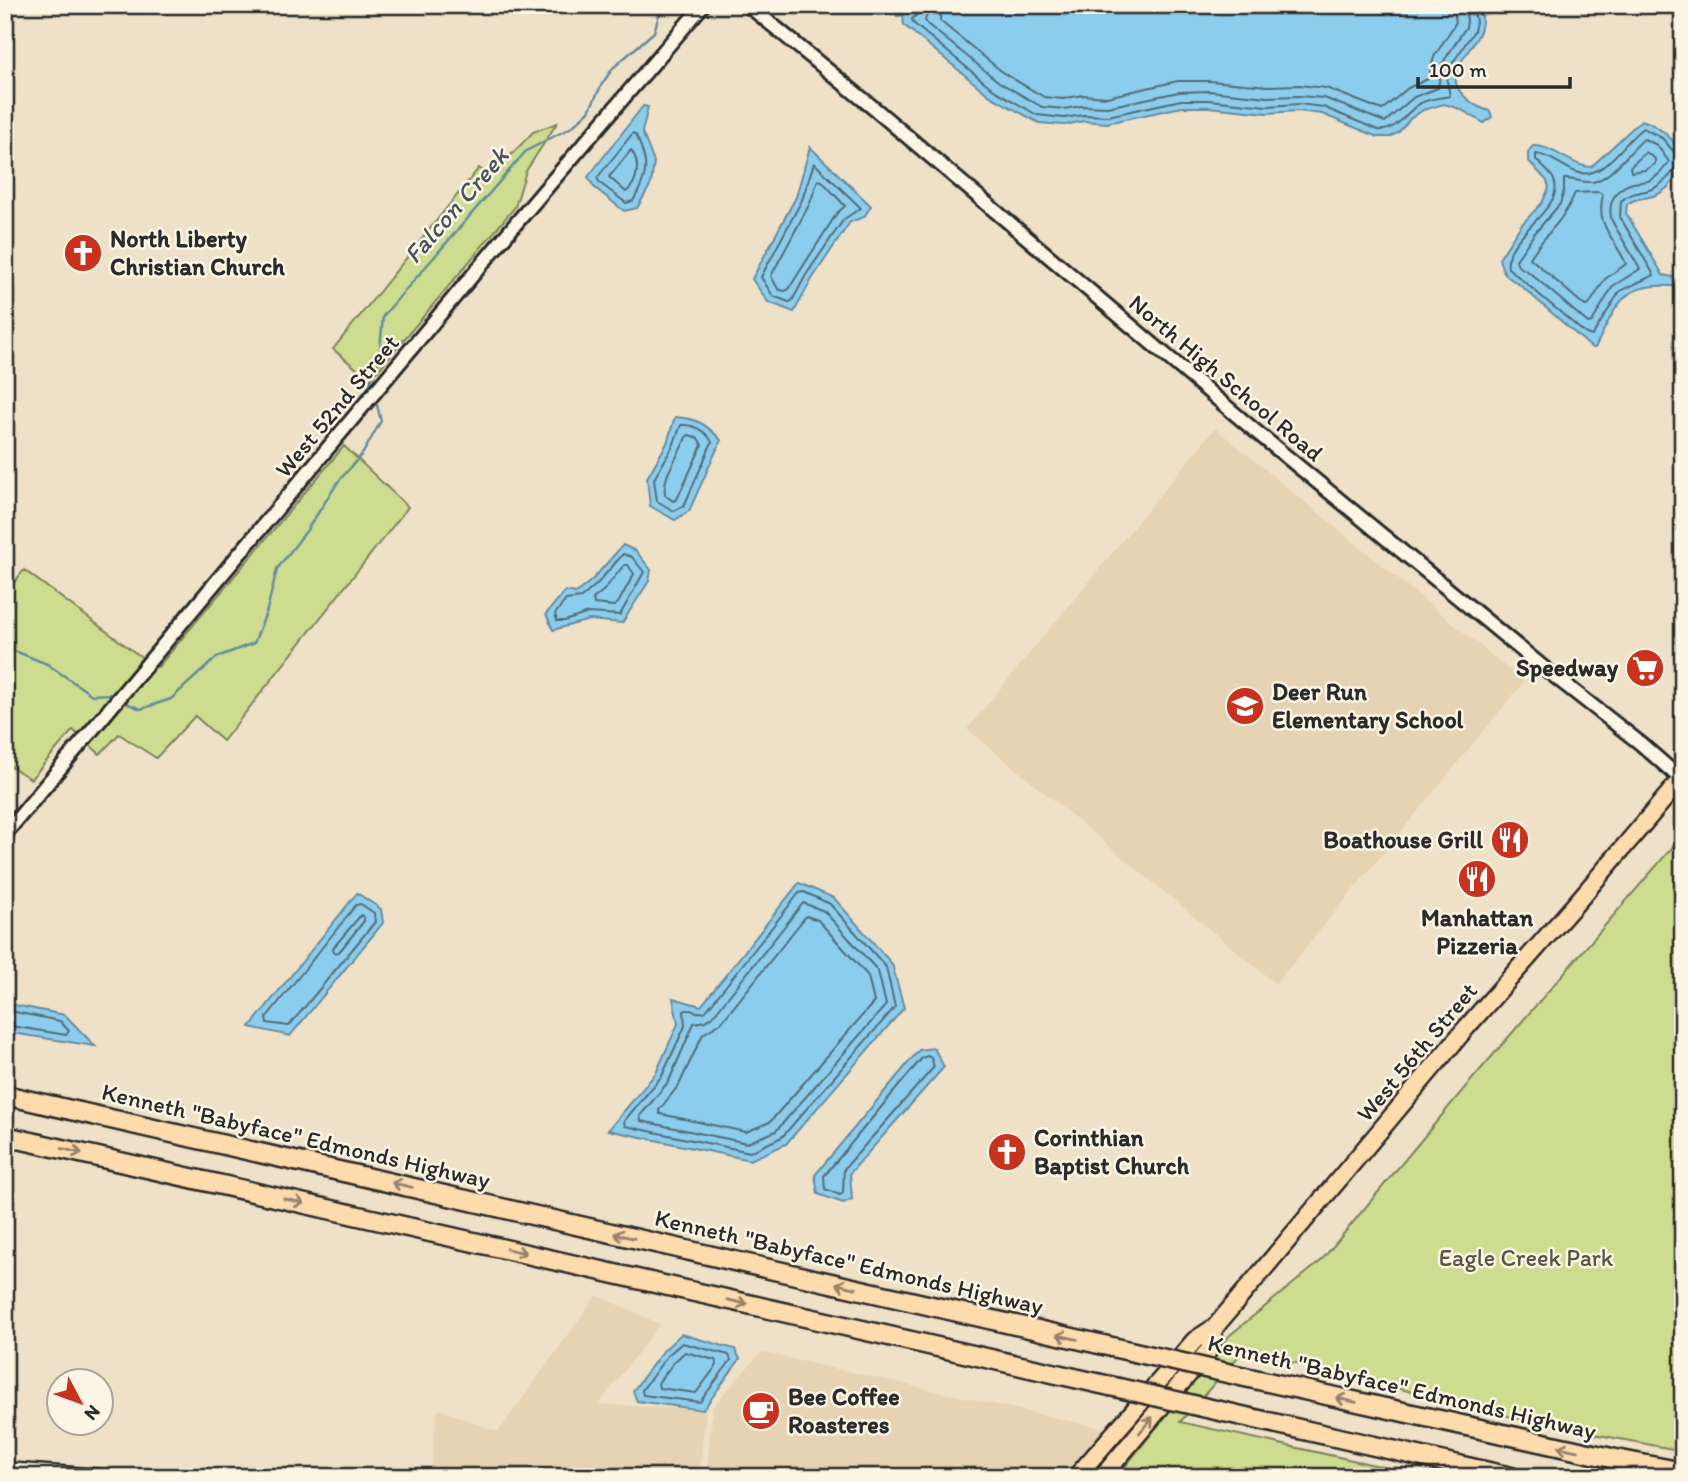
<svg xmlns="http://www.w3.org/2000/svg" width="1688" height="1482" viewBox="0 0 1688 1482" font-family="Itim,sans-serif">
<rect width="100%" height="100%" fill="#efe1c8"/>
<filter id="ink" filterUnits="userSpaceOnUse"><feTurbulence type="fractalNoise" baseFrequency=".0143" numOctaves="2"/><feDisplacementMap in="SourceGraphic" scale="14" xChannelSelector="R" yChannelSelector="G"/><feConvolveMatrix kernelMatrix="1 2 1 2 8 2 1 2 1" color-interpolation-filters="sRGB"/></filter>
<g filter="url(#ink)">
<g fill="#e6d3b4">
<polygon points="1215,428 1524,682 1276,984 967,729"/>
<polygon points="597,1295 660,1324 599,1404 706,1410 699,1477 430,1477 437,1413 440,1409 498,1432"/>
<polygon points="761,1352 1106,1429 1064,1477 706,1477 713,1406"/>
</g>
<g fill="#cedc8f" stroke="#7c845d" stroke-width="2">
<polygon points="557,123 526,171 515,207 370,380 333,349 479,168 490,177 533,132"/>
<polygon points="344,446 408,507 223,741 195,716 156,758 119,734 100,754 73,730 31,779 5,763 5,594 24,570 137,654 158,667"/>
<polygon points="1683,835 1683,1451 1536,1423 1244,1350 1180,1422 1429,1477 1117,1477 1230,1335 1321,1261 1462,1091"/>
</g>
<g fill="#8ccded" stroke="#658c9f" stroke-width="2">
<path d="M 919,5 L 1478,5 C 1499,43 1430,66 1466,98 C 1474,105 1479,108 1490,111 L 1492,117 L 1484,123 L 1460,109 L 1444,104 L 1423,110 L 1410,119 L 1399,132 L 1390,137 L 1378,137 L 1322,114 L 1298,111 L 1267,113 L 1208,107 L 1182,107 L 1107,123 L 1084,121 L 1065,125 L 1039,123 L 990,96 L 904,25 L 903,15 Z"/>
<polygon points="643,106 648,107 642,132 654,162 651,184 637,208 624,211 594,187 588,177"/>
<path d="M 1641,120 C 1656,124 1667,134 1677,145 C 1688,163 1673,190 1653,196 C 1643,199 1636,197 1627,204 L 1626,213 L 1663,275 L 1683,279 L 1683,287 C 1623,280 1619,300 1595,348 L 1592,348 L 1520,285 C 1505,276 1504,275 1499,259 L 1521,225 L 1542,203 L 1549,188 L 1547,181 L 1528,160 L 1528,152 L 1533,146 C 1553,145 1570,166 1591,167 Z"/>
<polygon points="810,147 871,206 864,217 850,222 812,279 794,312 768,302 752,279 796,197"/>
<path d="M 675,417 C 697,418 707,425 721,440 L 689,511 L 675,520 L 650,506 L 647,478 L 667,443 Z"/>
<polygon points="623,545 636,551 651,570 649,581 622,623 589,620 553,630 546,614 565,591 576,593 592,580"/>
<polygon points="799,883 834,898 892,964 904,1008 786,1144 750,1160 608,1130 656,1073 678,1024 673,998 701,1006"/>
<polygon points="357,893 381,909 383,923 290,1036 250,1027"/>
<polygon points="5,999 9,1004 65,1015 95,1046 5,1032"/>
<polygon points="934,1048 944,1067 850,1173 852,1199 843,1203 818,1194 815,1175 919,1050"/>
<polygon points="681,1334 735,1349 740,1359 703,1410 637,1401 633,1391 663,1351"/>
</g>
<g fill="none" stroke-linecap="round" stroke-linejoin="round">
<g stroke="#526c79" stroke-width="2">
<path d="M 922,5 L 920,12 L 912,19 L 913,23 L 994,90 L 1037,115 L 1064,118 L 1083,115 L 1108,116 L 1181,100 L 1208,100 L 1267,106 L 1299,104 L 1323,107 L 1378,130 C 1399,132 1405,111 1421,103 C 1430,98 1441,98 1450,96 L 1447,81 L 1450,67 L 1474,31 L 1476,22 L 1473,5"/>
<polyline points="931,5 925,20 927,24 999,82 1042,107 1064,109 1082,106 1107,107 1179,92 1209,91 1267,97 1299,96 1324,98 1385,122 1414,97 1438,88 1442,64 1466,27 1467,20 1464,5"/>
<polyline points="941,5 940,21 1005,74 1044,97 1063,99 1082,95 1107,97 1178,81 1209,81 1268,86 1299,85 1326,88 1382,110 1408,88 1428,79 1434,57 1456,22 1453,5"/>
<path d="M 633,133 L 636,135 C 649,164 649,174 633,201 L 626,203 L 600,183 L 597,178 Z"/>
<path d="M 1644,139 L 1657,145 L 1669,162 C 1663,170 1657,178 1648,181 C 1642,182 1636,182 1630,184 C 1614,189 1607,205 1612,221 L 1640,269 L 1613,286 L 1592,322 L 1588,323 L 1530,273 L 1518,266 L 1516,260 L 1534,234 L 1560,204 L 1564,191 L 1564,179 C 1573,178 1582,183 1592,182 C 1610,180 1630,150 1644,139 Z"/>
<path d="M 631,150 C 641,162 638,183 626,192 L 609,177 Z"/>
<polygon points="1646,152 1655,159 1655,164 1645,170 1631,172 1630,167"/>
<path d="M 1683,155 L 1676,154 L 1662,138 L 1643,128 C 1623,141 1604,182 1576,172 C 1563,167 1550,155 1536,154 L 1536,160 C 1542,166 1551,173 1554,180 C 1566,210 1503,235 1508,268 L 1586,334 L 1592,336 L 1620,291 L 1654,275 L 1620,217 L 1621,201 C 1632,191 1641,194 1654,188 C 1663,184 1670,176 1676,168 L 1683,166"/>
<polygon points="814,163 861,208 844,219 806,275 792,301 789,302 773,296 761,277 802,200"/>
<polygon points="818,180 822,181 845,206 837,213 788,290 784,291 778,289 771,276 810,203"/>
<path d="M 1599,192 L 1603,195 C 1595,227 1615,237 1626,264 L 1605,279 L 1589,305 L 1585,306 L 1530,258 C 1546,232 1563,223 1575,193 Z"/>
<path d="M 681,425 C 694,424 706,431 712,442 L 684,506 L 674,511 L 657,501 L 654,479 L 673,446 Z"/>
<path d="M 689,435 L 698,438 L 702,445 L 677,499 L 673,501 L 665,495 C 662,474 679,457 686,437 Z"/>
<polygon points="623,554 632,557 644,572 620,615 588,613 565,621 557,621 555,614 566,600 581,598 597,584"/>
<polygon points="624,565 628,565 634,574 618,603 614,606 594,604 593,599 604,590"/>
<path d="M 804,892 L 830,904 L 886,967 L 895,1007 L 782,1137 L 750,1152 L 625,1126 L 624,1121 L 662,1076 L 685,1026 L 684,1011 C 691,1007 698,1016 706,1011 L 799,893 Z"/>
<polygon points="803,903 824,911 878,971 886,1005 776,1131 747,1143 641,1121 640,1116 669,1081 694,1023 706,1021 713,1016"/>
<polygon points="361,904 374,913 375,922 289,1026 267,1023 266,1018 356,905"/>
<polygon points="361,915 364,917 364,921 339,952 334,953 333,948"/>
<polygon points="806,916 818,920 868,976 874,1002 770,1122 746,1132 660,1114 659,1110 679,1085 703,1034 721,1023"/>
<polyline points="5,1010 60,1021 69,1031 66,1035 5,1025"/>
<polygon points="928,1056 931,1058 934,1067 844,1169 843,1193 840,1195 825,1189 824,1176 922,1058"/>
<polygon points="682,1343 729,1355 731,1360 700,1402 643,1395 642,1390 668,1355"/>
<polygon points="685,1352 715,1360 717,1365 696,1393 659,1388 658,1383 675,1361"/>
</g>
<g stroke="#658c9f" stroke-width="2.5">
<polyline points="866,5 877,15 888,14"/>
<polyline points="897,16 903,15"/>
<polyline points="367,391 379,361 383,316 526,151 572,127 589,111 602,84 613,68 654,32 662,5"/>
<polyline points="5,647 47,664 92,695 112,694"/>
<polyline points="126,703 141,709 171,699 217,657 254,643 267,610 277,569 307,530 338,482 363,453 381,421 377,405"/>
</g>
<g stroke="#2b2b2b" stroke-width="18">
<g id="tertiary">
<polyline points="748,5 876,110 1254,430 1539,664 1640,743 1681,779"/>
<polyline points="5,834 518,221 703,5"/>
</g>
</g>
<g stroke="#2b2b2b" stroke-width="19">
<polyline id="secondary" points="5,1470 101,1477"/>
</g>
<g stroke="#2b2b2b" stroke-width="21">
<g id="primary">
<polyline points="1076,1477 1195,1340 1215,1327 1466,1028 1578,901 1683,777"/>
<polyline points="1102,1477 1209,1350 1215,1327"/>
</g>
</g>
<g stroke="#2b2b2b" stroke-width="23">
<g id="motorway">
<polyline points="5,1095 1134,1352"/>
<polyline points="5,1136 1110,1386"/>
<polyline points="1245,1377 1616,1459 1683,1472"/>
<polyline points="1220,1411 1511,1477"/>
</g>
</g>
<use href="#tertiary" stroke="#fcf5e5" stroke-width="12"/>
<use href="#secondary" stroke="#fcf5e5" stroke-width="14"/>
<use href="#primary" stroke="#fedbac" stroke-width="16"/>
<use href="#motorway" stroke="#fedbac" stroke-width="18"/>
<g stroke="#2b2b2b" stroke-width="23" stroke-linecap="butt">
<g id="motorway-bridge">
<polyline points="1134,1352 1245,1377"/>
<polyline points="1110,1386 1220,1411"/>
</g>
</g>
<use href="#motorway-bridge" stroke="#fedbac" stroke-width="18"/>
</g>
<defs><path id="oneway-shaft" d="M-6 0H5M1.5-3L5.5 0L1.5 3" fill="none" stroke-width="1.6" stroke-linecap="round" stroke-linejoin="round" transform="scale(1.75)"/></defs>
<g stroke="#94836c">
<use href="#oneway-shaft" transform="translate(72 1151) rotate(13)"/>
<use href="#oneway-shaft" transform="translate(402 1185) rotate(-167)"/>
<use href="#oneway-shaft" transform="translate(294 1201) rotate(13)"/>
<use href="#oneway-shaft" transform="translate(624 1236) rotate(-167)"/>
<use href="#oneway-shaft" transform="translate(516 1251) rotate(13)"/>
<use href="#oneway-shaft" transform="translate(846 1286) rotate(-167)"/>
<use href="#oneway-shaft" transform="translate(737 1302) rotate(13)"/>
<use href="#oneway-shaft" transform="translate(1067 1337) rotate(-167)"/>
<use href="#oneway-shaft" transform="translate(1346 1400) rotate(-167)"/>
<use href="#oneway-shaft" transform="translate(1146 1425) rotate(-50)"/>
<use href="#oneway-shaft" transform="translate(1568 1449) rotate(-168)"/>
</g>
</g>
<defs>
<g id="church-disc" transform="scale(2.0125)"><circle r="9.5" fill="#c8321e" stroke="#fcf5e5"/><path d="M-1.2-6h2.4v3.5h3.3v2.4h-3.3V6h-2.4V-.1h-3.3v-2.4h3.3Z" fill="#fff"/></g>
<g id="supermarket-disc" transform="scale(2.0125)"><circle r="9.5" fill="#c8321e" stroke="#fcf5e5"/><path d="M-6-5.5h2.5l.6 2H6L4.5 2H-2.5L-4.4-4H-6ZM-1.5 3.2a1.3 1.3 0 1 0 .1 0ZM3 3.2a1.3 1.3 0 1 0 .1 0Z" fill="#fff"/></g>
<g id="school-disc" transform="scale(2.0125)"><circle r="9.5" fill="#c8321e" stroke="#fcf5e5"/><path d="M0-5L7-2L0 1L-7-2ZM-4 1L0 2.5L4 1V4Q0 6-4 4Z" fill="#fff"/></g>
<g id="restaurant-disc" transform="scale(2.0125)"><circle r="9.5" fill="#c8321e" stroke="#fcf5e5"/><path d="M-5-6h1v4h1v-4h1v4h1v-4h1v5L-1.5 .5V6h-2V.5L-5-1ZM5-6V6H3V1.5H1.5Q1.5-4 5-6Z" fill="#fff"/></g>
<g id="cafe-disc" transform="scale(2.0125)"><circle r="9.5" fill="#c8321e" stroke="#fcf5e5"/><path d="M-5.5-4.5H6V0H3Q3 3.5 0 3.5H-2.5Q-5.5 3.5-5.5 0ZM3-3.2v2h1.7v-2ZM-6 4.5H4V6H-6Z" fill="#fff"/></g>
</defs>
<g fill-rule="evenodd">
<use href="#church-disc" x="83" y="253"/>
<use href="#supermarket-disc" x="1645" y="668"/>
<use href="#school-disc" x="1245" y="706"/>
<use href="#restaurant-disc" x="1510" y="840"/>
<use href="#restaurant-disc" x="1477" y="879"/>
<use href="#church-disc" x="1007" y="1152"/>
<use href="#cafe-disc" x="761" y="1411"/>
</g>
<g text-anchor="middle" stroke-width="5" stroke-linejoin="round" paint-order="stroke">
<g font-size="24" font-weight="bold" fill="#2b2b2b" stroke="#fcf5e5" text-anchor="start">
<text x="110" y="247">North Liberty<tspan x="110" dy="28">Christian Church</tspan></text>
<text x="1618" y="676" text-anchor="end">Speedway</text>
<text x="1272" y="700">Deer Run<tspan x="1272" dy="28">Elementary School</tspan></text>
<text x="1483" y="848" text-anchor="end">Boathouse Grill</text>
<text x="1477" y="926" text-anchor="middle">Manhattan<tspan x="1477" dy="28">Pizzeria</tspan></text>
<text x="1034" y="1146">Corinthian<tspan x="1034" dy="28">Baptist Church</tspan></text>
<text x="788" y="1405">Bee Coffee<tspan x="788" dy="28">Roasteres</tspan></text>
</g>
<g font-size="24" fill="#2b2b2b" stroke="#fcf5e5">
<text transform="translate(1226 378) rotate(40)" y="8">North High School Road</text>
<text transform="translate(337 406) rotate(-50)" y="8">West 52nd Street</text>
<text transform="translate(1417 1052) rotate(-50)" y="8">West 56th Street</text>
<text transform="translate(296 1136) rotate(13)" y="8">Kenneth "Babyface" Edmonds Highway</text>
<text transform="translate(849 1262) rotate(13)" y="8">Kenneth "Babyface" Edmonds Highway</text>
<text transform="translate(1402 1387) rotate(13)" y="8">Kenneth "Babyface" Edmonds Highway</text>
</g>
<g font-size="24" fill="#545744" stroke="#fcf5e5">
<text x="1526" y="1266">Eagle Creek Park</text>
</g>
<g font-size="26" font-style="italic" fill="#43545c" stroke="#fcf5e5">
<text transform="translate(456 205) rotate(-49)" y="9">Falcon Creek</text>
</g>
</g>
<rect width="1688" height="1482" fill="none" stroke="#fcf5e5" stroke-width="28"/>
<rect x="14" y="14" width="1660" height="1454" fill="none" stroke="#2b2b2b" stroke-width="2.5" filter="url(#ink)"/>
<g transform="translate(80 1402) rotate(131)"><circle r="33" fill="#fcf5e5" stroke="#a8a49b" stroke-width="2"/>
<path d="M0-5L12 26L0 18L-12 26Z" fill="#c8321e"/>
<text y="-10" font-size="19" font-weight="bold" text-anchor="middle" fill="#2b2b2b">N</text>
</g>
<path d="M1418 77v10h152v-10" fill="none" stroke="#2b2b2b" stroke-width="3.5"/>
<text x="1429" y="77" font-size="21" fill="#2b2b2b" stroke="#fcf5e5" stroke-width="5" paint-order="stroke">100 m</text>
</svg>
